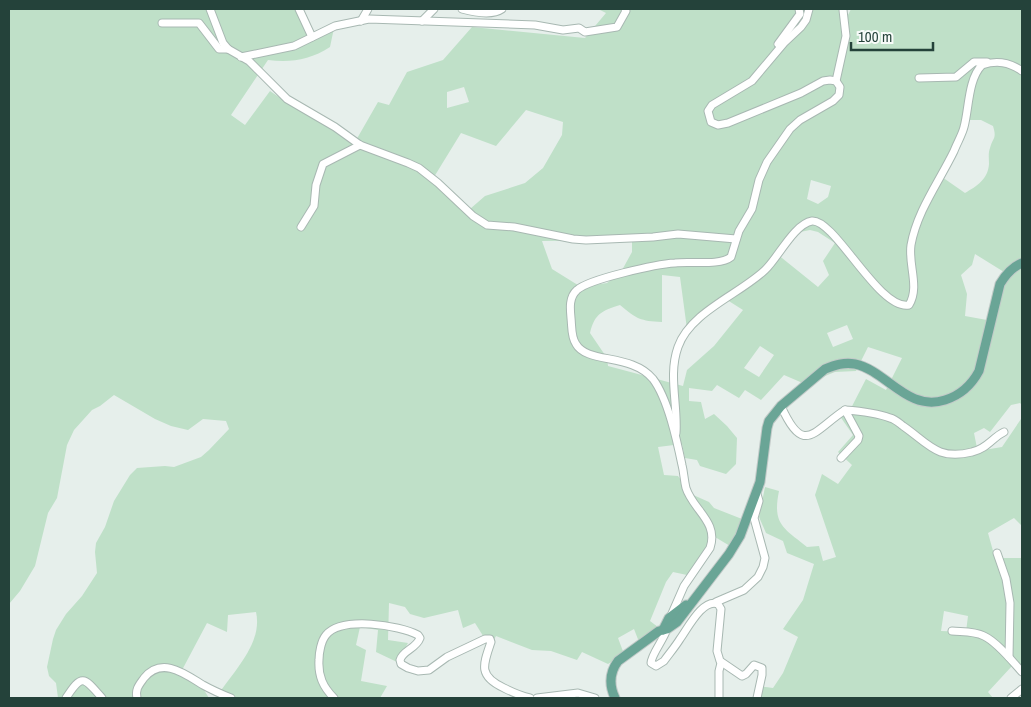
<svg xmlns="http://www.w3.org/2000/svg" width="1031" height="707" viewBox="0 0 1031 707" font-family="'Archivo Narrow',sans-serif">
<rect width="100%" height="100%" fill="#e6efeb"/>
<path fill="#bfe0c8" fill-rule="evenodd" d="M 9,9 L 299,9 L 311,33 L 334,28 L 330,47 C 310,60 290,63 268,60 L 231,115 L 245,125 L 270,91 L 289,104 L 355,142 L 378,102 L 389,105 L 407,72 L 443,60 L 472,27 L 585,38 L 606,13 L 598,9 L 838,9 L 848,15 L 851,9 L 1022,9 L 1022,405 L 1020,403 L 1011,405 L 990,432 L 984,428 L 974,433 L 977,448 L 984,450 L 1002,447 L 1021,419 L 1022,420 L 1022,526 L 1014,518 L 988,533 L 995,558 L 1022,558 L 1022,673 L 1012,666 L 988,692 L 993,698 L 757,698 L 759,686 L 773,688 L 783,673 L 798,637 L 783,629 L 803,600 L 814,564 L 787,553 L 783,541 L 766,533 L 759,517 L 765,487 L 779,491 C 772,525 784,528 807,547 L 819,546 L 823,561 L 836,557 L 815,495 L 822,474 L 838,484 L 852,465 L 838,452 L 853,435 L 837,412 L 848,414 L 866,379 L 886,390 L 902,358 L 868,347 L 856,371 L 835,372 L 805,384 L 784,375 L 761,400 L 745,390 L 739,398 L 717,385 L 712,391 L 689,388 L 689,401 L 701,402 L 705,419 L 714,414 L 727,426 L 737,438 L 736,464 L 726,474 L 700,466 L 697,460 L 685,458 L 682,444 L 658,447 L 664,475 L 678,476 L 691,494 L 709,502 L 714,508 L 742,519 L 730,546 L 715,537 L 702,559 L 687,575 L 673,572 L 666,582 L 650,621 L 662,630 L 641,647 L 634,629 L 618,638 L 624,654 L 608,664 L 582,652 L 577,660 L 551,651 L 532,650 L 496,636 L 490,647 L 475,623 L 463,628 L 458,610 L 424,618 L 410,614 L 405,607 L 389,603 L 388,640 L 408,643 L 397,662 L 376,652 L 378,630 L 360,627 L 356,645 L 366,650 L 361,681 L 387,686 L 380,698 L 227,698 L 218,695 C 234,671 263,643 256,612 L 228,615 L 227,632 L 207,623 L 181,672 L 199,682 L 209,698 L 58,698 L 56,683 L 49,676 L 47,667 L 53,639 L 56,630 L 66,614 L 82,596 L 97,573 L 95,552 L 96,543 L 105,527 L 114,501 L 130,475 L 137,468 L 165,466 L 174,467 L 201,457 L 209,450 L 229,429 L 226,421 L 203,419 L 188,430 L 171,426 L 155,419 L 114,395 L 100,406 L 92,410 L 74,430 L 67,445 L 57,498 L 48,513 L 35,566 L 20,591 L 9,604 ZM 464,87 L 469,102 L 447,108 L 447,92 ZM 526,110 L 563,122 L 562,135 L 543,168 L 525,183 L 485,196 L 470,209 L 434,177 L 461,133 L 496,146 ZM 966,120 L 981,120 L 993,126 C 997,139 993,137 990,148 C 988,153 989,159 989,164 C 988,179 977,186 965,193 L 942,177 ZM 811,180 L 831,186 L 828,197 L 818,204 L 807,199 ZM 810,230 L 818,232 L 835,243 L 823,261 L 829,275 L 818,287 L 777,254 L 800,232 ZM 632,240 L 632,252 L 621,272 L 607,283 L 581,287 L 552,269 L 542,241 ZM 975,254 L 1004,272 L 993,290 L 987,320 L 965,316 L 967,294 L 961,275 L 972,265 ZM 662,275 L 680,277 L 687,329 L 700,323 L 724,298 L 743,310 L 714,346 L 687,370 L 683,386 L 608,366 L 607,358 L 590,333 C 595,313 602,311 620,305 C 637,319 640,321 662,322 ZM 847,325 L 853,339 L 833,347 L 827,333 ZM 760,346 L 774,355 L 759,377 L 744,368 ZM 944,611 L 968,616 L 966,632 L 941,631 Z"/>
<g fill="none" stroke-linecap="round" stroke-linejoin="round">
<g stroke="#a8b8b2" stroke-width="9">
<g id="minor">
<polyline points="210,9 223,43 228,49 249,61 287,99 335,127 360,145 408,163 419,168 438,183 473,216 487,225 514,227 573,239 586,240 653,237 678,234 736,239"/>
<polyline points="299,9 312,37"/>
<path d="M 462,9 C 473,12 492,16 502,9"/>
<polyline points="361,21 368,9"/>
<polyline points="422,21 434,9"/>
<polyline points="162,23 199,23 219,49 228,49"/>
<polyline points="778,44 800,14 799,9"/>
<polyline points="241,57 294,46 335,26 369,19 535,25 563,30 579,28 585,32 617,27 626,11 625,9"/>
<polyline points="919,78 956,77 974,62 987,62"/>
<polyline points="836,81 846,36 843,10"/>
<polyline points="301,227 314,206 316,185 323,164 360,145"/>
<path d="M 781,406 C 804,457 813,431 845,410 L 859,436 L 858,440 L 841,458"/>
<path d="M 845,410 C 859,411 877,413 890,418 C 895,419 899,423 903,426 C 928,443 937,461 972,452 C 987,449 993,437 1004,432"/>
<path d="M 676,433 C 678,404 668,375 678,347 C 690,312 740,294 765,270 C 778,258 794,224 812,221 C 835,219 879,311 909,305 C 920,287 908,265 911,245 C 917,211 939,182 954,151 C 957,143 962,135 964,127 C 969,109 968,79 982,65 C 997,60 1009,62 1022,71"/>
<polyline points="997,553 1006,579 1010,603 1009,657"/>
<polyline points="716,602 744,590 758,577 763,567 765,558 754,518 759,501 757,494"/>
<path d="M 670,618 L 684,586 L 710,548 C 719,522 693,510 686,488 C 684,480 684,473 682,465 C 677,441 668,399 653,379 C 632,353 587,364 576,344 C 571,337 572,327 571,318 C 570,308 569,297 577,290 C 589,279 657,264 675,263 C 690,261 720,266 731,257 L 739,231 L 752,209 L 759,180 L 767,162 L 790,129 L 800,120 L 833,101 L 839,95 L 840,87 L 836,81 L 830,80 L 823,81 L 801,93 L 728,123 L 718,125 L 711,122 L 708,111 L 712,105 L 752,81 L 784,43 L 801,27 L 806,20 L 809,9"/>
<path d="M 667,629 C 664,639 651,655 651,663 L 656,666 L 664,661 C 669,654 675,647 680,639 C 688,628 703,598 718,604 L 721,609 L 717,651 L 720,661 L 742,676 L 746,674 L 754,665 L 762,668 L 762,675 L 757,698"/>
<path d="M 952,631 C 963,632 974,631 984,636 C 997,642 1012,661 1022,672"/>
<path d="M 66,698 C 82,673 84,677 102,698"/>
<path d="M 137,698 C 135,689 139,685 144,678 C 162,656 185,674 203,685 C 212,690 221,694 231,698"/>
<path d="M 334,698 C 323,687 318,676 319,660 C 319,653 321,641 326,635 C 342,616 399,625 418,635 L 420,638 C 416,649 403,650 400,660 L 401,664 L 408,668 L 418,671 L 429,670 L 447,657 L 485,639 L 490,639 L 491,642 C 483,665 478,676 504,688 C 512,692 521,696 530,698"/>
<polyline points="537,698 578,693 595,698"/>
<polyline points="719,698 719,671 721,663"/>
<polyline points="1011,698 1022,689"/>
</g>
</g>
<g stroke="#c2cac8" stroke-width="11">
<g id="major">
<polyline points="663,630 669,618 686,605"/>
<path d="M 615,698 C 609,685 609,673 618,661 L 659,631 L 667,629 L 677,622 L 729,554 L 740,536 L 760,482 L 767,428 L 769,421 L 781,406 L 825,369 C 835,365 844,362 855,364 C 887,371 907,412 945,400 C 961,395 971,386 979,371 L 1000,284 C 1006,274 1012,267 1022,263"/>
</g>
</g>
<use href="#minor" stroke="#fff" stroke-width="7"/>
<use href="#major" stroke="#6aa596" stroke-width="9"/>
</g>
<rect width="1031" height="707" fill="none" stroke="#24423a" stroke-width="20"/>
<path d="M851 42v8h82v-8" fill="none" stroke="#24423a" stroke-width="2.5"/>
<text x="858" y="42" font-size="15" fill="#24423a" stroke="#f7fbf9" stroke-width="4" paint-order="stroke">100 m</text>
</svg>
